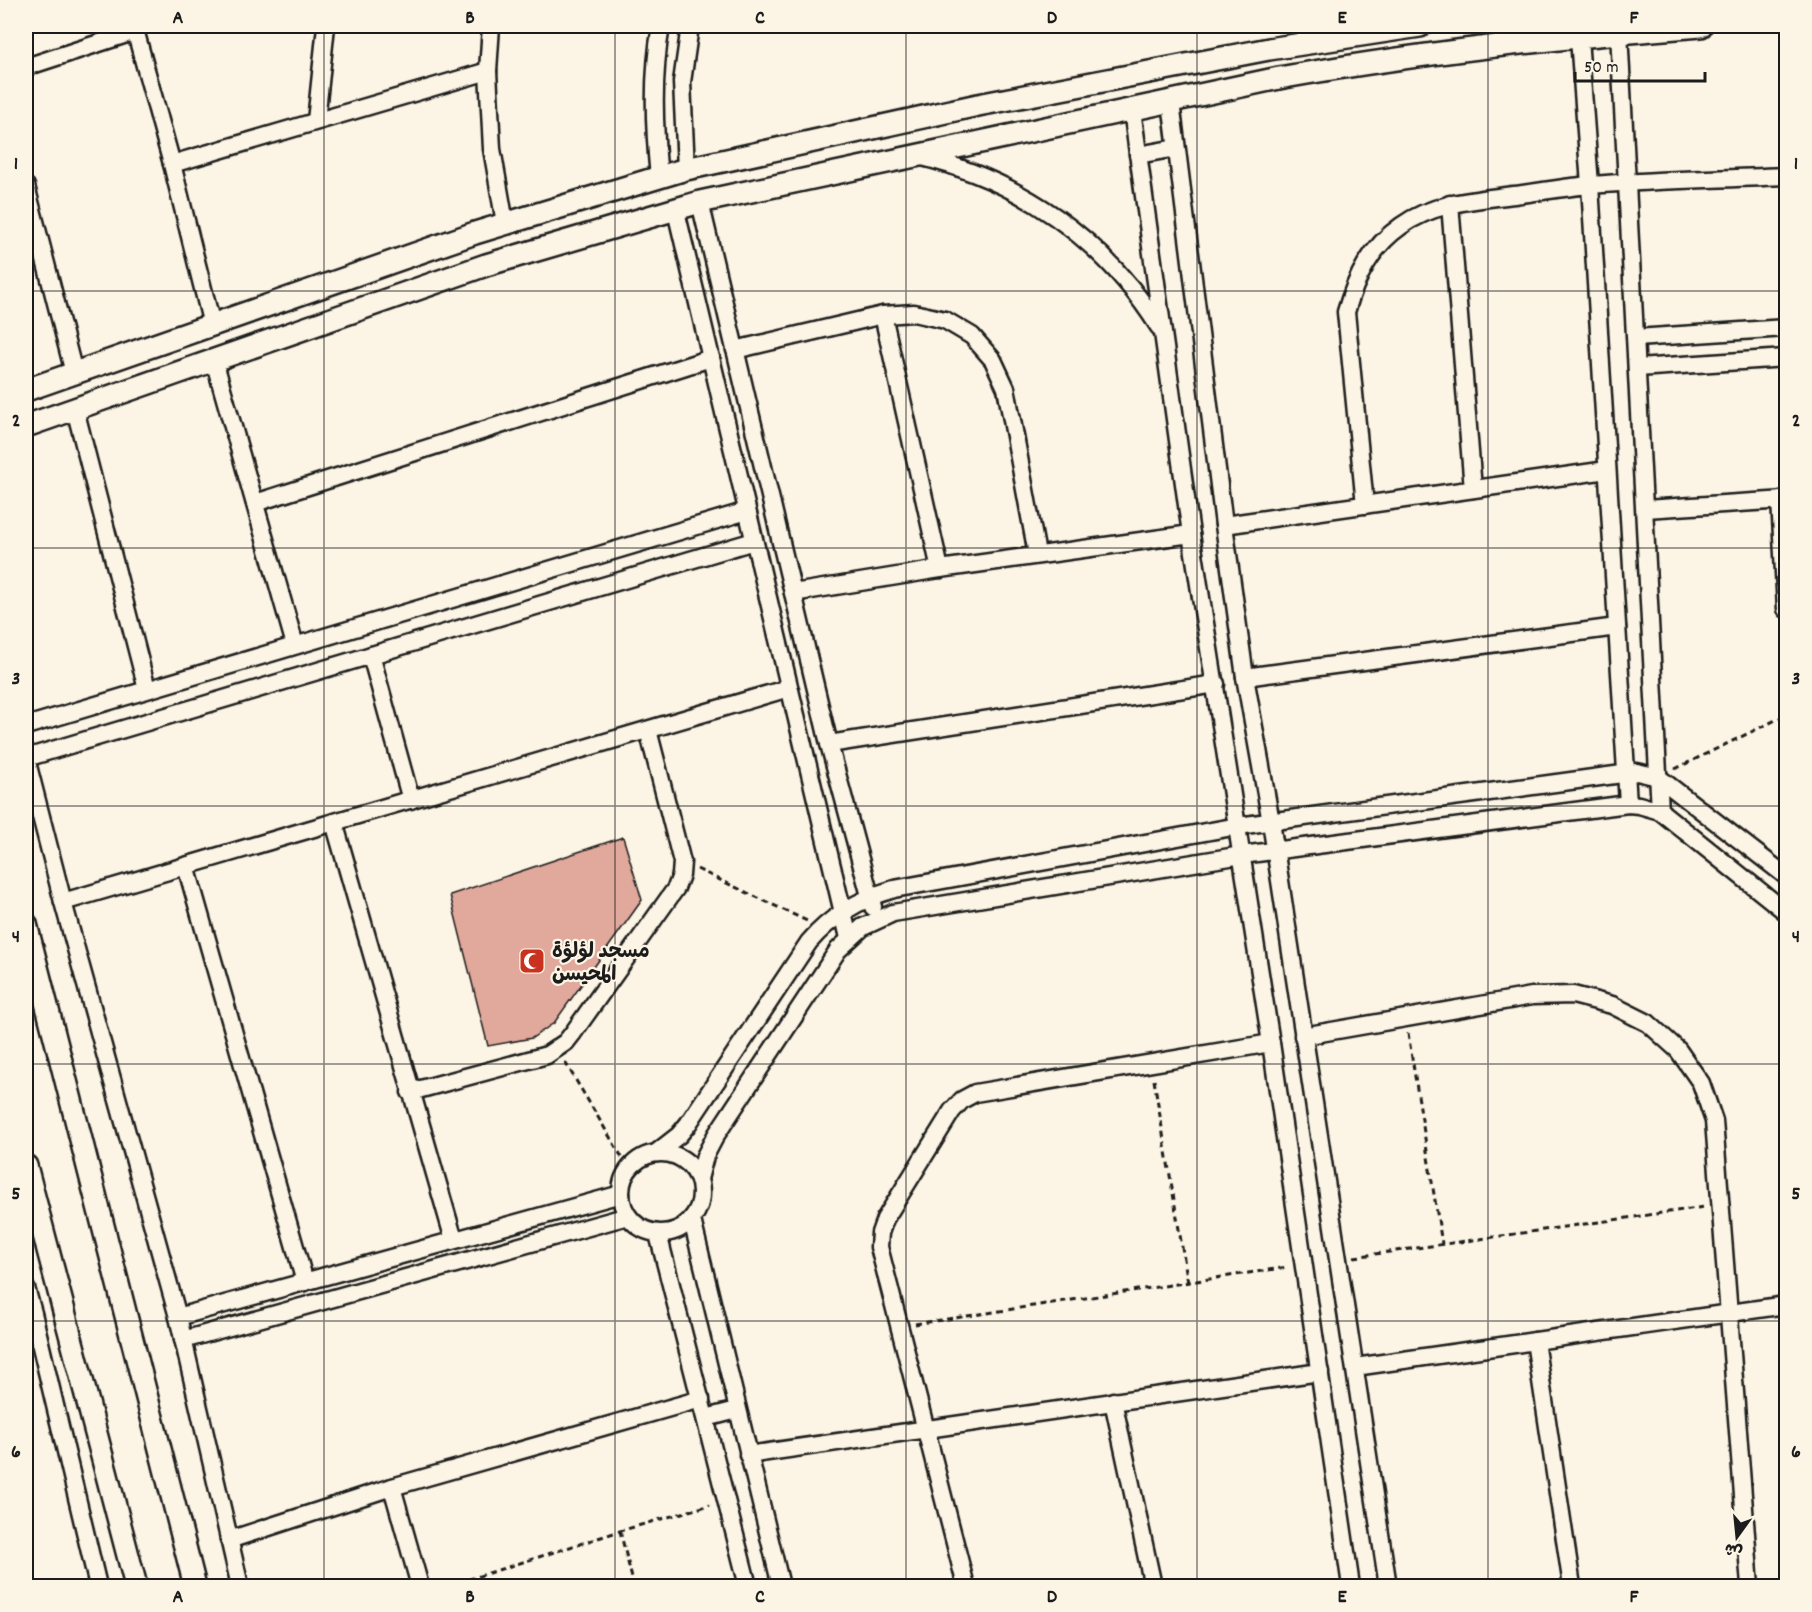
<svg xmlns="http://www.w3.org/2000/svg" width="1812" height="1612" viewBox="0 0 1812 1612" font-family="Dekko,'Playpen Sans Arabic',sans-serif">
<rect width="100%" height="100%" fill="#fcf5e5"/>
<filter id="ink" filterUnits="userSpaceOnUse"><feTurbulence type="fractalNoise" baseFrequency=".0167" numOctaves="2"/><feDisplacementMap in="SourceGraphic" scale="12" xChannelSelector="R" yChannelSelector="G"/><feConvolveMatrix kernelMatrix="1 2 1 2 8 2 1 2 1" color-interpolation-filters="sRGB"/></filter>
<g filter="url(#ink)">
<polygon fill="#e1a89c" stroke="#1c1c1c" stroke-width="1.5" points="623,837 642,900 554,1023 532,1038 488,1046 450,895"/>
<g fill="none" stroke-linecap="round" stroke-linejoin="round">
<g stroke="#1c1c1c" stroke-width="21">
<g id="minor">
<polyline points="134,26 172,164 212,325"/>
<polyline points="491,26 488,71 492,149 505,223"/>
<polyline points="1619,32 1660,811"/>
<polyline points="1579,38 1590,185 1628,804"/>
<polyline points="26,67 136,31"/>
<polyline points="1171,102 1224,525 1245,677 1271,822 1388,1586"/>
<polyline points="1132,110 1191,534 1271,1043 1351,1586"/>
<polyline points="316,121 326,26"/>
<polyline points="1138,155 1176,148"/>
<path d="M 918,156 C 1020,180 1103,238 1159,327"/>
<polyline points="172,164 488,71"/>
<polyline points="686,169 682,82 690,26"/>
<path d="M 659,178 C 654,126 652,76 661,26"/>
<polyline points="26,186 74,373"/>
<polyline points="700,202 829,744 873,907"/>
<polyline points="1450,204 1473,489"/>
<polyline points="676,211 849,938"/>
<polyline points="883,315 940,569"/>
<polyline points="1636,338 1786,328"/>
<polyline points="735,350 883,315 914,313 945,320 972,336 993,360 1006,388 1037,554"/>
<polyline points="214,360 295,645"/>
<polyline points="1637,368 1786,358"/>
<polyline points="75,409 147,689"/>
<polyline points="1780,500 1786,609"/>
<polyline points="255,503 711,358"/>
<path d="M 1365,505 L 1346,312 C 1356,277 1371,247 1401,226 C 1434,202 1476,200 1514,195 C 1540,192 1565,187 1591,185 C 1656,180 1721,179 1786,176"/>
<polyline points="1645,509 1786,500"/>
<polyline points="1224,525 1607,470"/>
<polyline points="793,593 940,569 1191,534"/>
<polyline points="371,655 411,800"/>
<polyline points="1245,677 1617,627"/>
<polyline points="26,726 747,511"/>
<polyline points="829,744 1216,684"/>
<polyline points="26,758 63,902 178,1317 240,1586"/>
<polyline points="26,758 754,541"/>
<polyline points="334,822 454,1240"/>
<polyline points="186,866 305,1282"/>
<polyline points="63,902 789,688"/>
<polyline points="1303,1036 1532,996 1573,995 1612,1005 1648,1023 1678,1050 1701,1083 1714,1121 1750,1586"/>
<polyline points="410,1092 547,1055 566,1042 573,1033 676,888 681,875 682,862 648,730"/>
<circle cx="661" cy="1193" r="40"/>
<path d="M 656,1153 L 679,1135 L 688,1124 L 809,942 C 832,915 860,899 894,889 L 1238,826 L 1637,772 L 1658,777 L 1786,876"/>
<polyline points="699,1179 705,1156 716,1135 838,950 863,927 893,913 1242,855 1628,804 1639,805 1660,811 1786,912"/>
<polyline points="692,1220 781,1586"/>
<polyline points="658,1234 748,1586"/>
<polyline points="26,1288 33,1313 98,1586"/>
<polyline points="178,1317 621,1194"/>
<polyline points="183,1340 628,1216"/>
<polyline points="1535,1341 1572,1586"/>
<polyline points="1355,1367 1786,1305"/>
<polyline points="1113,1401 1153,1586"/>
<polyline points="706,1418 737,1410"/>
<polyline points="748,1455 1320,1372"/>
<polyline points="392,1487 420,1586"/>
<polyline points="229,1540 392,1487 701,1399"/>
<polyline points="966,1586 879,1247 880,1233 885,1219 952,1111 962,1100 975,1093 1271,1043"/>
</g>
</g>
<g stroke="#1c1c1c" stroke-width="26">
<g id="tertiary">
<polyline points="26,390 475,233 686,169 978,105 1269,49 1420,26"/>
<path d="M 26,426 L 486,265 L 700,202 L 1279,78 C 1419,53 1560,37 1701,26"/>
<polyline points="26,924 195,1586"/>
<polyline points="26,1166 136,1586"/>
</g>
</g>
<g stroke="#1c1c1c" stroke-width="3" stroke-dasharray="6 4.5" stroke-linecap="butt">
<polyline points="1675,769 1786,715"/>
<polyline points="697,869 807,921"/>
<polyline points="1408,1033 1442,1244"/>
<polyline points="565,1062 629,1169"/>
<polyline points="1154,1080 1188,1283"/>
<polyline points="1354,1257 1704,1207"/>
<polyline points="915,1324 1288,1267"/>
<polyline points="620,1531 634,1586"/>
<polyline points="448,1586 620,1531 710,1505"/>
</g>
<use href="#minor" stroke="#fcf5e5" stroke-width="16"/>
<use href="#tertiary" stroke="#fcf5e5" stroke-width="21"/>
</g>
</g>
<path fill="none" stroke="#1c1c1c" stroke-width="1.5" stroke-opacity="0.55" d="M 324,26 L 324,1586M 615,26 L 615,1586M 906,26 L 906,1586M 1197,26 L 1197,1586M 1488,26 L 1488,1586M 26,291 L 1786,291M 26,548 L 1786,548M 26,806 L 1786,806M 26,1064 L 1786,1064M 26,1321 L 1786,1321"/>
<defs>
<g id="mosque-square" transform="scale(1.35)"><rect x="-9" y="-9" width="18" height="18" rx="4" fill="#c8321e" stroke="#fcf5e5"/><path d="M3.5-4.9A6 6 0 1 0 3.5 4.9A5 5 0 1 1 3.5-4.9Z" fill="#fff"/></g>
</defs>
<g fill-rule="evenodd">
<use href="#mosque-square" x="532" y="961"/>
</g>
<g text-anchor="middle" stroke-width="4.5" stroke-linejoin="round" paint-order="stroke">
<g font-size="20" font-weight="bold" fill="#1c1c1c" stroke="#fcf5e5" text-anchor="start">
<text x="552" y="957">مسجد لؤلؤة<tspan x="552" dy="23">المحيسن</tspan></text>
</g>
</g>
<rect width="1812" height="1612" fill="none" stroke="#fcf5e5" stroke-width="66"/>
<g transform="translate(1737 1537) rotate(195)" stroke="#fcf5e5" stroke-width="4.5" paint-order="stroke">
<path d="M0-4.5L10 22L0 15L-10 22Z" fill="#1c1c1c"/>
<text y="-9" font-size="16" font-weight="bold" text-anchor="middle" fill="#1c1c1c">ش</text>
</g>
<path d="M1575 72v9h130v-9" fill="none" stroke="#1c1c1c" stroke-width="3"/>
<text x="1584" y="72" font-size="18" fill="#1c1c1c" stroke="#fcf5e5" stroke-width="4.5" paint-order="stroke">50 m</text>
<rect x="33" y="33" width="1746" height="1546" fill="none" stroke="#1c1c1c" stroke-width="2"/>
<g font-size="20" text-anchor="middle" font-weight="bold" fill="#1c1c1c">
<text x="178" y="23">A</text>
<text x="470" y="23">B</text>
<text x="760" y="23">C</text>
<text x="1052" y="23">D</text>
<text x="1342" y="23">E</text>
<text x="1634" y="23">F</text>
<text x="16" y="169">1</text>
<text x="1796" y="169">1</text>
<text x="16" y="426">2</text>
<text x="1796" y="426">2</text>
<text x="16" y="684">3</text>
<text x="1796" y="684">3</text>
<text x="16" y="942">4</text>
<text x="1796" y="942">4</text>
<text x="16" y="1199">5</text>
<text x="1796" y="1199">5</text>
<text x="16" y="1457">6</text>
<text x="1796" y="1457">6</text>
<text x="178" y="1602">A</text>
<text x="470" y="1602">B</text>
<text x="760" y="1602">C</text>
<text x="1052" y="1602">D</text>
<text x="1342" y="1602">E</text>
<text x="1634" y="1602">F</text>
</g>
</svg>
